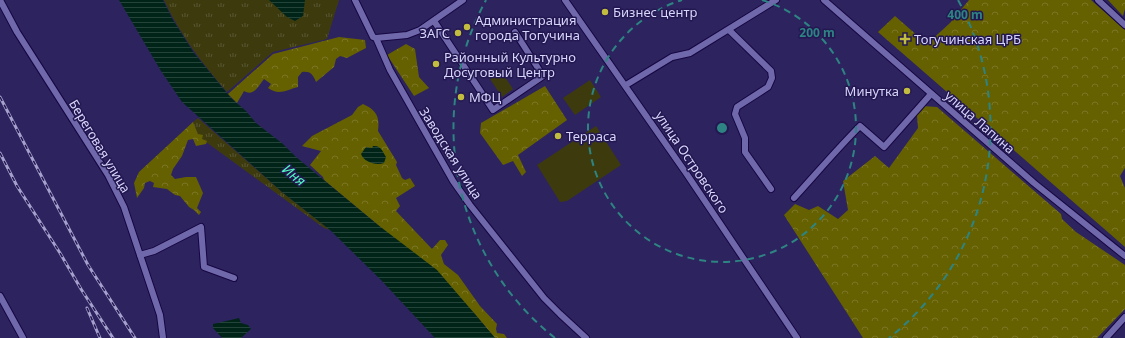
<svg xmlns="http://www.w3.org/2000/svg" width="1125" height="338" viewBox="0 0 1125 338" font-family="'Noto Sans',sans-serif">
<defs>
<pattern id="grass-tufts" width="24" height="20" patternUnits="userSpaceOnUse"><rect width="24" height="20" fill="#3d3b0e"/><path d="M3 7l-1-3M5 7V3M7 7l1-3M15 17l-1-3M17 17v-4M19 17l1-3" fill="none" stroke="#585632"/></pattern>
<pattern id="forest-crowns" width="20" height="18" patternUnits="userSpaceOnUse"><rect width="20" height="18" fill="#656000"/><path d="M2 6a3 3 0 1 1 6 0M12 15a3 3 0 1 1 6 0" fill="none" stroke="#7a7626"/></pattern>
<pattern id="water-rules" width="6" height="5" patternUnits="userSpaceOnUse"><rect width="6" height="5" fill="#002518"/><path d="M0 2.5h6" fill="none" stroke="#24443a"/></pattern>
</defs>
<rect width="100%" height="100%" fill="#2d235e"/>
<g fill="url(#grass-tufts)">
<path d="M 164,0 L 339,0 L 327,39 L 273,52 L 227,92 C 202,63 180,35 164,0 Z"/>
<polygon points="198,118 282,192 330,230 324,228 202,139 198,134 193,122"/>
</g>
<g fill="url(#forest-crowns)">
<polygon points="969,0 1091,0 1125,30 1125,168 1120,176 1125,188 1125,247 878,32 895,16 927,44 950,23"/>
<polygon points="1108,0 1125,0 1125,9 1123,16"/>
<path d="M 339,37 L 365,40 L 366,48 L 347,58 L 340,56 L 336,59 L 334,67 L 316,82 C 313,74 310,71 302,72 L 298,77 L 298,87 C 286,90 279,96 268,88 L 271,84 L 264,79 C 259,85 254,97 244,91 L 237,103 L 228,94 L 273,54 Z"/>
<polygon points="406,44 415,49 419,77 429,88 414,96 387,55"/>
<polygon points="545,86 567,120 518,155 526,172 522,176 513,161 503,165 480,133 481,123"/>
<path d="M 363,104 C 376,110 380,116 378,131 L 397,162 L 396,165 L 402,178 L 405,180 L 410,178 L 415,186 L 396,198 L 400,206 L 396,211 L 432,249 L 440,240 L 445,240 L 448,245 L 441,255 L 444,264 L 458,275 L 480,306 L 497,324 L 496,329 L 497,333 L 504,334 L 507,338 L 495,338 L 474,313 L 378,225 L 324,180 L 323,177 L 310,165 L 321,151 L 302,146 L 312,136 L 352,115 L 358,107 Z"/>
<polygon points="923,106 937,107 1061,214 1062,219 1076,232 1125,265 1125,309 1097,338 863,338 784,215 795,204 809,210 818,206 838,219 848,210 843,181 875,156 889,168 918,128 917,115"/>
<polygon points="193,122 198,134 203,135 202,139 207,141 206,144 196,146 193,139 188,140 182,156 173,169 171,175 175,179 186,177 196,177 203,193 197,208 201,212 199,215 194,210 189,207 180,196 175,195 167,189 153,187 154,183 150,181 145,183 144,188 137,198 134,183 139,172"/>
</g>
<g fill="#3d3b0e">
<polygon points="501,71 513,89 502,97 490,79"/>
<polygon points="590,80 601,97 575,115 563,98"/>
<polygon points="596,126 621,165 567,201 560,202 537,165"/>
</g>
<g fill="url(#water-rules)">
<polygon points="119,0 163,0 173,20 194,53 231,98 246,111 256,123 283,144 296,157 378,225 437,270 474,313 495,338 435,338 381,280 330,230 282,192 182,102 161,71"/>
<polygon points="269,0 305,0 303,16 295,21 287,17"/>
<path d="M 373,146 C 381,145 383,152 386,157 L 384,163 C 376,166 364,162 361,154 L 366,147 L 372,148 Z"/>
<polygon points="239,318 241,323 248,325 251,329 241,338 222,338 213,328 213,324"/>
</g>
<g fill="none" stroke-linecap="round" stroke-linejoin="round">
<g stroke="#170641" stroke-width="8">
<g id="minor">
<polyline points="0,0 17,32 108,175 124,207 160,315 163,338"/>
<polyline points="355,0 373,37 376,38 390,70 453,181 470,205 544,298 560,314 586,338"/>
<polyline points="565,0 686,173 797,338"/>
<polyline points="824,0 1034,183 1125,256"/>
<polyline points="1098,0 1125,25"/>
<polyline points="434,21 493,110 543,76 515,32"/>
<polyline points="729,30 771,71 772,78 768,87 737,107 735,114 745,138 745,152 771,189"/>
<polyline points="376,38 407,35 420,30 463,0"/>
<polyline points="626,85 672,57 690,53 776,0"/>
<path d="M 794,198 C 816,174 837,149 860,126 L 884,147 L 931,94"/>
<polyline points="140,255 154,251 201,227 204,267 234,278"/>
<polyline points="0,296 23,338"/>
<polyline points="1106,338 1125,317"/>
</g>
</g>
<use href="#minor" stroke="#6f69ab" stroke-width="6"/>
<g stroke="#a5a1cd" stroke-width="3">
<g id="rail">
<polyline points="0,97 88,265 135,338"/>
<polyline points="0,153 17,186 60,253 81,289 113,338"/>
<polyline points="87,308 100,338"/>
</g>
</g>
<use href="#rail" stroke="#241852" stroke-width="1.5" stroke-dasharray="4.5" stroke-linecap="butt"/>
</g>
<g fill="none" stroke="#2d8483" stroke-width="2" stroke-dasharray="7 5">
<path d="M762 0A134 134 0 1 1 682 0"/>
<path d="M555 338A268 268 0 0 1 486 0M958 0A268 268 0 0 1 889 338"/>
</g>
<g fill="#c3bd3f" stroke="#241852" stroke-width="1.5">
<circle cx="605" cy="12" r="4"/>
<circle cx="467" cy="27" r="4"/>
<circle cx="458" cy="33" r="4"/>
<path d="M903 33h4v4h4v4h-4v4h-4v-4h-4v-4h4z"/>
<circle cx="436" cy="64" r="4"/>
<circle cx="907" cy="91" r="4"/>
<circle cx="461" cy="97" r="4"/>
<circle cx="558" cy="136" r="4"/>
</g>
<g text-anchor="middle" stroke-width="3" stroke-linejoin="round" paint-order="stroke">
<g font-size="13" fill="#d6d5fa" stroke="#241852" text-anchor="start">
<text x="613" y="17">Бизнес центр</text>
<text x="475" y="25">Администрация<tspan x="475" dy="15">города Тогучина</tspan></text>
<text x="450" y="38" text-anchor="end">ЗАГС</text>
<text x="914" y="44">Тогучинская ЦРБ</text>
<text x="444" y="62">Районный Культурно<tspan x="444" dy="15">Досуговый Центр</tspan></text>
<text x="899" y="96" text-anchor="end">Минутка</text>
<text x="469" y="102">МФЦ</text>
<text x="566" y="141">Терраса</text>
</g>
<g font-size="13" fill="#d6d5fa" stroke="#241852">
<text transform="translate(980 122) rotate(41)" y="5">улица Лапина</text>
<text transform="translate(100 146) rotate(59)" y="5">Береговая улица</text>
<text transform="translate(451 153) rotate(58)" y="5">Заводская улица</text>
<text transform="translate(692 162) rotate(56)" y="5">улица Островского</text>
</g>
<g font-size="14" font-style="italic" fill="#50f9c1" stroke="#241852">
<text transform="translate(294 175) rotate(39)" y="5">Иня</text>
</g>
</g>
<circle cx="722" cy="128" r="6" fill="#2d8483" stroke="#241852" stroke-width="2"/>
<g font-size="12" text-anchor="middle" font-weight="bold" fill="#2d8483" stroke="#241852" stroke-width="3" stroke-linejoin="round" paint-order="stroke">
<text x="965" y="19">400 m</text>
<text x="817" y="37">200 m</text>
</g>
</svg>
